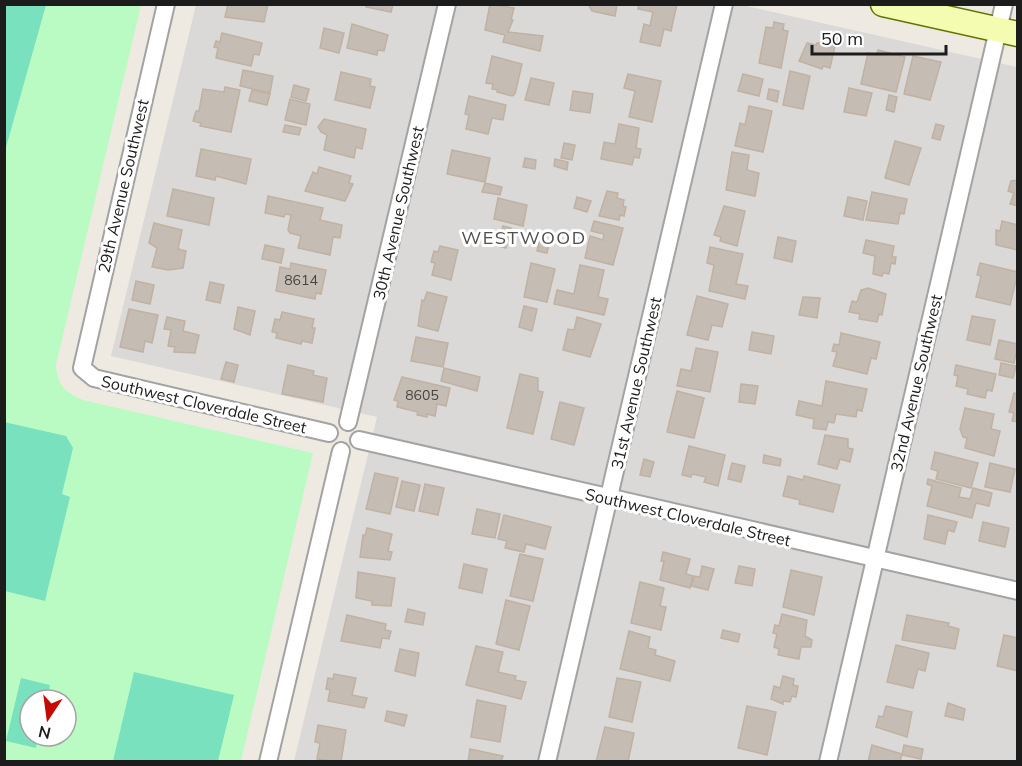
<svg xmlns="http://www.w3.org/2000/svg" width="1022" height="766" viewBox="0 0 1022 766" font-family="Mulish,sans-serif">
<rect width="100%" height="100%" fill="#eeeae1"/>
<polygon fill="#dad9d8" points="196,5 742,5 1017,67 1017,761 294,761 377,417 111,356"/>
<path fill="#bafbc3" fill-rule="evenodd" d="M 4,5 L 141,5 L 56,365 C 58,386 65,392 83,400 L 313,453 L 241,761 L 5,761 ZM 30,700 L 66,700 L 66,736 L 30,736 Z"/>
<g fill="#7ae1bf">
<polygon points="5,4 46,5 5,151 4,5"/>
<polygon points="4,422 66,436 73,448 62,494 70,497 45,601 5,591"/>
<polygon points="134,672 234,695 218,761 113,761"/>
<polygon points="21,678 50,685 47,700 30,700 30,736 38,736 36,748 6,741"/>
</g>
<g fill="#c5bcb4" stroke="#c0b1a2" stroke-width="1.5">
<polygon points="228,4 268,4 264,22 225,17"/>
<polygon points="366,4 393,4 391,12 366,7"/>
<polygon points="490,4 514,8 511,20 513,20 508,32 543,36 540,51 503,42 505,35 485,30"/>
<polygon points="588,4 617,4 615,16 592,11"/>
<polygon points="639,4 677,4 671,31 664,29 660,46 640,42 644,24 650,26 653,12 638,9"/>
<polygon points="774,22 784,24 783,30 788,31 781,68 759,63 766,27 773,28"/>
<polygon points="352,24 388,35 384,51 378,50 377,55 347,48"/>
<polygon points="324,28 344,33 339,53 320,48"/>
<polygon points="222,33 262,43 259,55 254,54 251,66 216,58 218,48 214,47 216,41 220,42"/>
<polygon points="807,43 816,45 817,43 828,43 835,46 830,68 823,66 822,69 799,61"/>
<polygon points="878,50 905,57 896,92 861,84 868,53 877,55"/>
<polygon points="492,56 522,64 515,94 512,96 497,92 498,90 492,89 493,84 486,83"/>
<polygon points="913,56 941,62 930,100 904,94"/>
<polygon points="243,70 273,76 270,93 240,86"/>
<polygon points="790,71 810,76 803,109 783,105"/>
<polygon points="341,72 371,79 370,86 375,87 370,108 335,100"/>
<polygon points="628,74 661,81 652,122 629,117 635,91 624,88"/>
<polygon points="743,74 763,79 759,96 738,91"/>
<polygon points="531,78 554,83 549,105 525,100"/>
<polygon points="294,85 309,89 306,101 291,97"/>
<polygon points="225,87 240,90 231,132 200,126 201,123 193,121 196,111 199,111 203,89 224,92"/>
<polygon points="849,88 872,93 866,116 844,112"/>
<polygon points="769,89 779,91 777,102 767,99"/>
<polygon points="252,90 270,94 267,105 249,101"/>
<polygon points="573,91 593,94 590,113 570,110"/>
<polygon points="889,95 897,97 894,112 886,110"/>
<polygon points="469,96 506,105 503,120 492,118 488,134 466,129 469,115 465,114"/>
<polygon points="290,99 310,104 306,125 285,120"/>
<polygon points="749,106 772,111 763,152 735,146 740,123 745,125"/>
<polygon points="324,119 366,129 362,149 356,147 354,158 324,150 327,135 321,132 318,127"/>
<polygon points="619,124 639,128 636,148 641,149 639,158 634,157 632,165 601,159 604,142 615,144"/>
<polygon points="936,124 944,126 940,140 932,138"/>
<polygon points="285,125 301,128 299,135 283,132"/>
<polygon points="895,141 921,148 909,185 885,178"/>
<polygon points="564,143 575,145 572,160 561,158"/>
<polygon points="201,149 251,159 246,184 216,176 215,180 196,176"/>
<polygon points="452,150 490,158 485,182 447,174"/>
<polygon points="732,152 749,155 747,170 759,173 755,196 726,190"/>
<polygon points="525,158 536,160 535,169 523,167"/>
<polygon points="555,159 568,162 567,170 554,166"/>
<polygon points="319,167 351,176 349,183 353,184 345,201 305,191 313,172 317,174"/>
<polygon points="1018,180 1018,206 1010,204 1014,193 1008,191 1011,181"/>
<polygon points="485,183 502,187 500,195 482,192"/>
<polygon points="173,189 214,198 209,225 167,216"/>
<polygon points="607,191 618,193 617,198 624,200 623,206 626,207 624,216 620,215 619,220 599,216"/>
<polygon points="872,192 907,199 904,214 900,213 898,224 866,220"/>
<polygon points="268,196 323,208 320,220 342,225 340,238 333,237 330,255 298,248 301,236 290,233 288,230 291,215 285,214 284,217 265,213"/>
<polygon points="577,197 591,201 587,212 574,208"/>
<polygon points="848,197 867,201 863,220 844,216"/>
<polygon points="498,198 527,205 523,226 494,219"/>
<polygon points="724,206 745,211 737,246 720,241 721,237 714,235"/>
<polygon points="594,221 623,228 613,265 585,258 590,236 603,240 604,234 591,231"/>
<polygon points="1002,221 1018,225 1018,250 996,245 996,230 1000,231"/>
<polygon points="154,223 182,230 178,249 186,251 183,268 168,270 152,267 157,248 149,243"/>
<polygon points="503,226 511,228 506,248 491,244 493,235 500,236"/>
<polygon points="778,237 796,241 792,262 774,258"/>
<polygon points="866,240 894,246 892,257 896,257 895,264 891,263 889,274 883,273 882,276 873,274 875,256 863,253"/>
<polygon points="539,242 549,244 547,253 537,251"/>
<polygon points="265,245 284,249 281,263 262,259"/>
<polygon points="440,246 458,250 451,280 432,275 435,263 431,262 434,251 438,252"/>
<polygon points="710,247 743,254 736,284 748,286 745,299 709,291 714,265 707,263"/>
<polygon points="291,263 326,270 321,294 316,293 315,299 276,291 280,267 290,269"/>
<polygon points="531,263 555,269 547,302 524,297"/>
<polygon points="980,263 1018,272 1010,305 976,297 981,276 977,275"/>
<polygon points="580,265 604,270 598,297 608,299 604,315 554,304 557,290 574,294"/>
<polygon points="136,281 154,285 150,304 132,300"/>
<polygon points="210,282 224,285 220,303 206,300"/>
<polygon points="868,288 886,294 882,315 879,314 877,322 859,319 860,314 849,312 852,301 857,302 861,290"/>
<polygon points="427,292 447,297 438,331 418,326 422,300 424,301"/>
<polygon points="697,296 728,304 722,327 712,325 708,340 687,335"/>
<polygon points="803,297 820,298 817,318 799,315"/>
<polygon points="524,306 537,309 532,331 519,327"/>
<polygon points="238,307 255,311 250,335 234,329"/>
<polygon points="129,309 158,315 152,343 145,341 143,352 120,347"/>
<polygon points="282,312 314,319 312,328 315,328 312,343 302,341 301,344 276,338 277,333 272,332 275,319 280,320"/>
<polygon points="972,316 995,320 990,345 967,340"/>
<polygon points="167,317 185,321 183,331 199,335 195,353 174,352 175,347 168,346 171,330 164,329"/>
<polygon points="577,317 601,324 590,357 563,350 568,329 574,330"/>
<polygon points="752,332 774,336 771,354 749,350"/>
<polygon points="841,333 880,342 876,359 871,358 867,374 833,366 837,352 832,351 834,344 839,345"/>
<polygon points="416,337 448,343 443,367 411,361"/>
<polygon points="999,340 1018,344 1014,363 995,359"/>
<polygon points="696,348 718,352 710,392 677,386 681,369 691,371"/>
<polygon points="226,362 238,365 234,382 221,379"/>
<polygon points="1001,363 1016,366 1013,378 999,375"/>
<polygon points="288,365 314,371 313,375 327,378 323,402 282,394"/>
<polygon points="956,365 996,374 992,391 987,390 985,398 967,394 968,389 956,386 958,376 954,375"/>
<polygon points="444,368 480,377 477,391 441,381"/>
<polygon points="520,374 538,378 538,391 543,392 533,434 507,428"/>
<polygon points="402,377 450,388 446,406 437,404 435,416 427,414 427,417 417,415 418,412 397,407 398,401 394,400"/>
<polygon points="826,381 867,389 862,411 857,410 856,417 836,414 834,423 828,422 826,430 813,428 814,419 796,415 799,401 822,406"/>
<polygon points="741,384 758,386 755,404 739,402"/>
<polygon points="677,391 704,398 694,438 667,432"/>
<polygon points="1014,393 1018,394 1018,422 1012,421 1014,413 1009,412"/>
<polygon points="560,402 584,408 574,445 551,439"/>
<polygon points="965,408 994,414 991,429 1000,431 994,456 965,448 967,438 963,437 960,429"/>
<polygon points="825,435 848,439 848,448 853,449 850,462 840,459 837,469 818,464"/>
<polygon points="689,446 725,455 718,486 704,482 706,477 692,474 691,477 682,475"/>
<polygon points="935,452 978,463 971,488 936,479 938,471 931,469"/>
<polygon points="764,455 781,459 780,466 763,463"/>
<polygon points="644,459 654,462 650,477 640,475"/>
<polygon points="732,463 745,466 741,482 728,479"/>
<polygon points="990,463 1015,469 1010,492 985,487"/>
<polygon points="375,473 398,478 390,514 366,509"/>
<polygon points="788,476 803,480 804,476 840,485 833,512 799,504 800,500 783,496"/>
<polygon points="928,479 961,488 959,497 970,499 973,488 992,493 989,506 976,503 972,518 927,506 932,486 927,484"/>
<polygon points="402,481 420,485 414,511 396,507"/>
<polygon points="425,484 444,488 438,515 419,511"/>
<polygon points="477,509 500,514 495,538 472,534"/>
<polygon points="504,515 551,527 545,549 526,544 524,552 505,548 507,541 498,539"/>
<polygon points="928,515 957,522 954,532 948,530 945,544 924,539"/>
<polygon points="983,522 1009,528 1005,547 979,541"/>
<polygon points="367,528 392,534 388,551 392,552 390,560 360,557 363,535 365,536"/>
<polygon points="663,552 690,559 686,574 693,576 690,588 660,580 664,561 661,561"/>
<polygon points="520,554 543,559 533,601 510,596"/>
<polygon points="464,564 487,569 482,593 459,588"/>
<polygon points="702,566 714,569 708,590 691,586 694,576 700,577"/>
<polygon points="739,566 755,569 752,586 735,583"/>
<polygon points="791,570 822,577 814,615 783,607"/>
<polygon points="358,572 395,578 391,606 372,605 372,601 356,598"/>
<polygon points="640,582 664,588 660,606 666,607 661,630 631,623"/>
<polygon points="506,600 530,606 519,650 496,644"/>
<polygon points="408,609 425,613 423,625 405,622"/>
<polygon points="782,614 807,620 805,636 812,640 811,647 801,647 799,659 778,655 779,649 774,647 777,634 773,633 775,625 779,626"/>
<polygon points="347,615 386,624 385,630 391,631 389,639 382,638 380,648 341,641"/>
<polygon points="907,615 949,623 948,626 959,629 955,649 902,640"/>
<polygon points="723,630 740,634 738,642 721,638"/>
<polygon points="629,631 650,637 648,648 656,650 655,655 675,661 670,681 620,669"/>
<polygon points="1004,635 1018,638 1018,671 997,666"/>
<polygon points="896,645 929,653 925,671 918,669 913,688 887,682"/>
<polygon points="476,646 503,652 498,672 516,676 515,680 526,682 521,699 466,685"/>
<polygon points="400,649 419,653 415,676 395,671"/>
<polygon points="334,674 356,678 352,695 367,698 364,708 328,701 330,690 326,689 328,678 333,679"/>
<polygon points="783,676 794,679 793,685 798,686 796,697 792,696 790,702 783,701 783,704 771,699 774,686 780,688"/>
<polygon points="617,678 641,682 632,722 609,717"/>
<polygon points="477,700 506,706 500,742 471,737"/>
<polygon points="948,703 965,709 963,720 945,716"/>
<polygon points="747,706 776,712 767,755 738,748"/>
<polygon points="886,706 912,712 907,737 876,727 879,716 883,717"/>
<polygon points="387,711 407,715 404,726 385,721"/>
<polygon points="318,725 346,730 341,762 317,759 320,743 315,742"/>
<polygon points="605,727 634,733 628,762 596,762"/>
<polygon points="872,745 902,754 900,762 868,762"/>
<polygon points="904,745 923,749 921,759 902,755"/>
<polygon points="470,749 503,756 501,762 468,762"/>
</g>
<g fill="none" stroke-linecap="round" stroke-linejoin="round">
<g stroke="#a3a3a3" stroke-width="20">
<g id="street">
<polyline points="166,4 82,368 94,378 329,433"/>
<polyline points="348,422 447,4"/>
<polyline points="359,440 1018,591"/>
<polyline points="268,762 341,451"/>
<polyline points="547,762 724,4"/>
<polyline points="828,762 1004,4"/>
</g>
</g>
<g stroke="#627500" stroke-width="27">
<polyline id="secondary" points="883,4 1018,34"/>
</g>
<use href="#street" stroke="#fff" stroke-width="16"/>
<use href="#secondary" stroke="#f4fcb1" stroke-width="24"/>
</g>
<g text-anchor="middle" stroke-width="6" stroke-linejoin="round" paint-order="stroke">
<g font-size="14" fill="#464442">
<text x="301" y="285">8614</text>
<text x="422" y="400">8605</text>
</g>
<g font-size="16" fill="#1c1c1c" stroke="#fff">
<text transform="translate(123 186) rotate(-77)" y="6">29th Avenue Southwest</text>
<text transform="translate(398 213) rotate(-77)" y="6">30th Avenue Southwest</text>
<text transform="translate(636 383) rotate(-77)" y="6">31st Avenue Southwest</text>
<text transform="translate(916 383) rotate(-77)" y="6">32nd Avenue Southwest</text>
<text transform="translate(204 404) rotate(13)" y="6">Southwest Cloverdale Street</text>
<text transform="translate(688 517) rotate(13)" y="6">Southwest Cloverdale Street</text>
</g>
<g font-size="18" letter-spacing="1.5" fill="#4f4f4f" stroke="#fff">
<text x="524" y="244">WESTWOOD</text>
</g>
</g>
<rect width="1022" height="766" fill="none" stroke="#1c1c1c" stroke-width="12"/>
<g transform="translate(48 718) rotate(193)"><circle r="28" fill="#ffffff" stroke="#a4a4a4" stroke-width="1.5"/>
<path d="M0-4.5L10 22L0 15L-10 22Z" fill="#c70a00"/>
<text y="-9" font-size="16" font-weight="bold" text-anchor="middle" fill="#1c1c1c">N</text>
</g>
<path d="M812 45v9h134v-9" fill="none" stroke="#1c1c1c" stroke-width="3"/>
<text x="821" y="45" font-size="18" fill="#1c1c1c" stroke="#ffffff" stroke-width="4.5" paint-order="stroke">50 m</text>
</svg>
